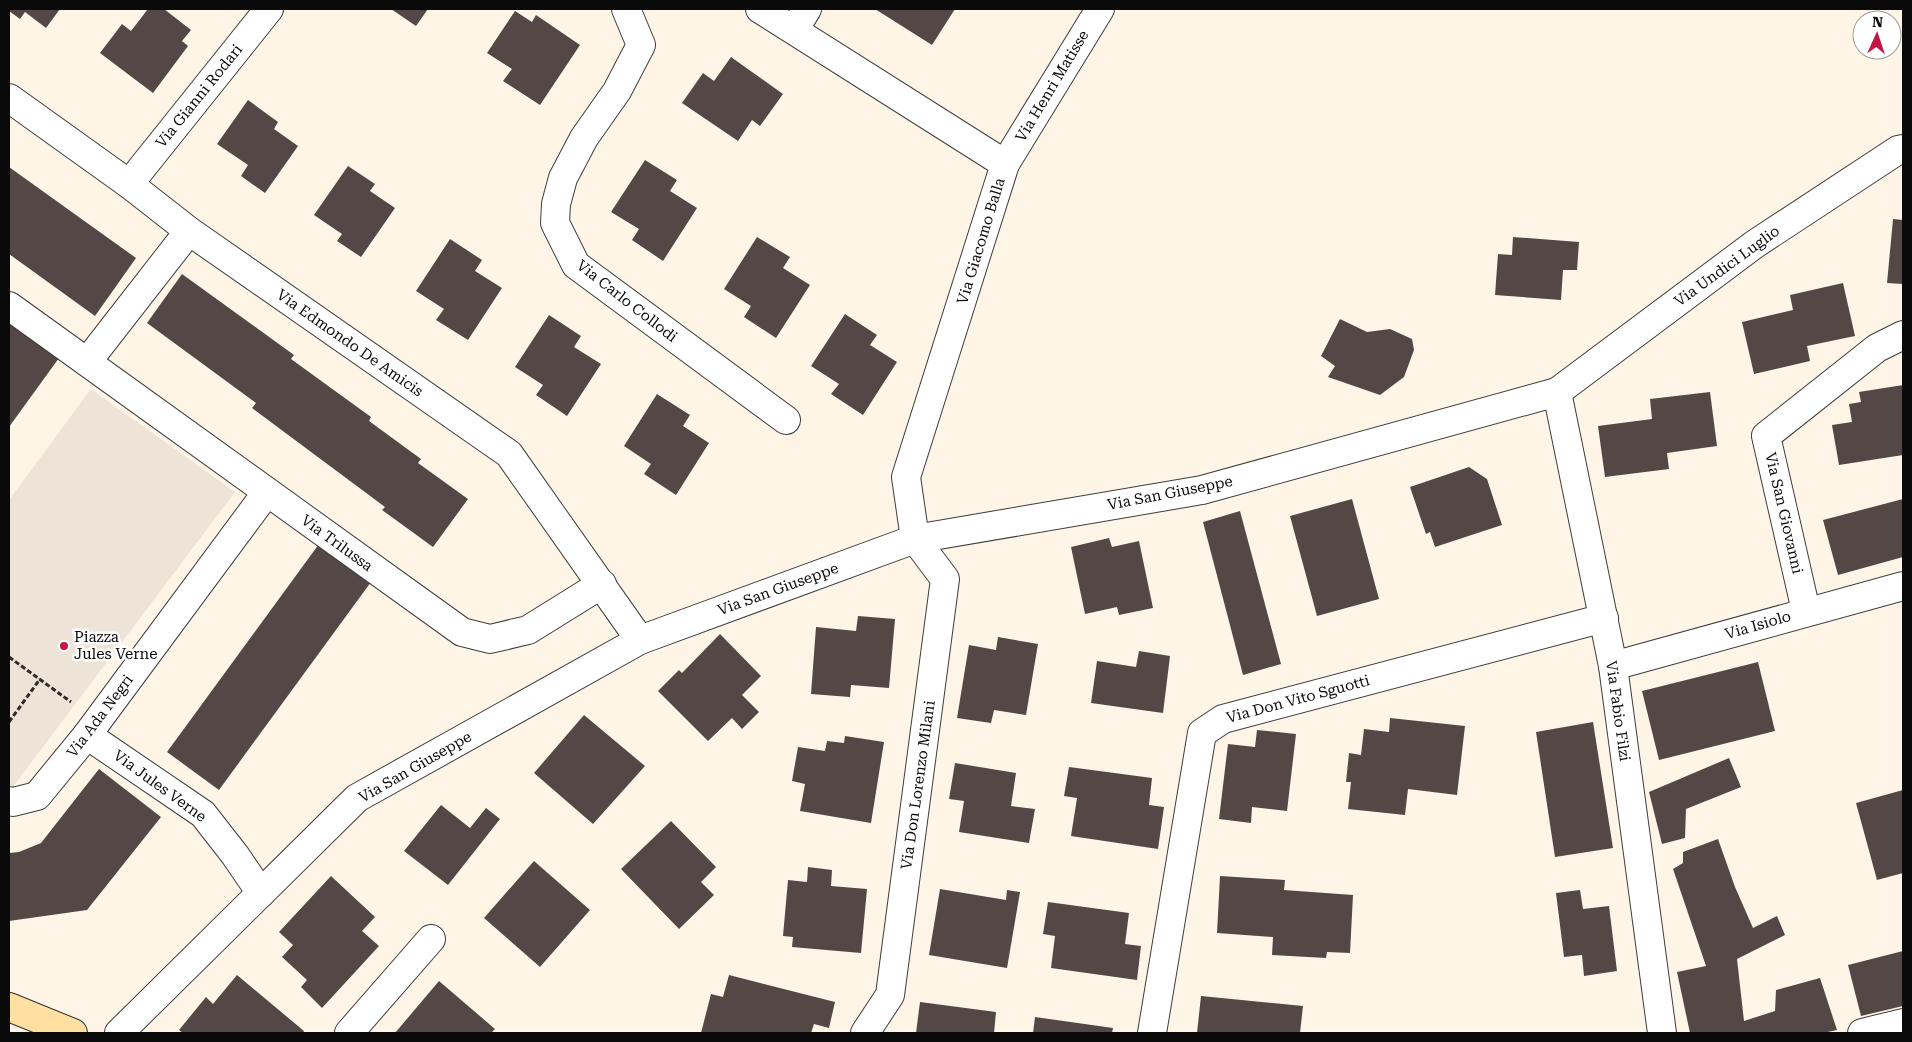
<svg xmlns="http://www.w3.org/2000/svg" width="1912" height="1042" viewBox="0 0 1912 1042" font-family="'Roboto Serif',serif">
<rect width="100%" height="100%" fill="#fff5e7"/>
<polygon fill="#eee3d7" points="91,389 235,492 9,792 9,500"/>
<g fill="#544846">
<polygon points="9,9 60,9 46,28 25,12 20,19 9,11"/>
<polygon points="148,9 164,9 191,30 182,41 188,46 153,93 100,53 122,24 131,31"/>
<polygon points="391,9 428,9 416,26"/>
<polygon points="875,9 955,9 932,45"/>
<polygon points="515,11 532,22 536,15 580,45 540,105 503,81 512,69 487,53"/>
<polygon points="731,57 783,94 760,126 752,120 738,141 682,103 703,73 714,81"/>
<polygon points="248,100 278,122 274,129 298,146 265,193 241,176 248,165 217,144"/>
<polygon points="645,160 677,180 670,191 697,208 663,261 632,240 639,229 611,212"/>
<polygon points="348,166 375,184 370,191 395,208 361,257 337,241 342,234 314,215"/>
<polygon points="9,167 136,258 95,316 9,254"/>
<polygon points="1893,219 1903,220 1903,284 1887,283"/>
<polygon points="757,237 790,257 783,268 810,285 776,338 744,317 751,306 724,289"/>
<polygon points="1513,237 1579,242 1577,270 1563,270 1561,300 1495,295 1498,254 1512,255"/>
<polygon points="450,239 482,260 475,271 502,288 468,340 436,320 444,309 416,291"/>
<polygon points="182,274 294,355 291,359 371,417 369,421 421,459 418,463 468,499 433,547 382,510 385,507 252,408 256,403 147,323"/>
<polygon points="1843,283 1855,336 1807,346 1810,361 1754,374 1742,322 1793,310 1790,295"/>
<polygon points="845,314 877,335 870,345 897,362 863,415 831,394 839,384 811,366"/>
<polygon points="549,315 581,336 574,347 601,364 567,416 536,395 543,385 515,367"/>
<polygon points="1340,319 1367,332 1390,329 1412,339 1414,350 1404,377 1380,395 1328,377 1335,366 1321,356"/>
<polygon points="9,321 59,358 9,427"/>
<polygon points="1903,385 1903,455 1839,465 1832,425 1852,422 1849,404 1861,402 1859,392"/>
<polygon points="1710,392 1717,446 1667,453 1669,469 1605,477 1598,426 1652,419 1650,399"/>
<polygon points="657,394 690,415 683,426 709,443 676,495 644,474 651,464 624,446"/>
<polygon points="1469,467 1487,479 1502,525 1435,547 1430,532 1426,534 1410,487"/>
<polygon points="1352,499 1379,599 1317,616 1290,516"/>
<polygon points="1903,499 1903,557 1838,575 1823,520"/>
<polygon points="1240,511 1281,664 1243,675 1203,522"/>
<polygon points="1109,538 1112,547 1139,541 1153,608 1119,615 1117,607 1085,614 1071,547"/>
<polygon points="319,544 371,582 219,790 167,752"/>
<polygon points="858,616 895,619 889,688 851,685 850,697 811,694 816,627 856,631"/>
<polygon points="720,634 761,676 742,695 759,712 742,729 732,718 708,741 658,691 679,670 682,673"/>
<polygon points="998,637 1038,644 1026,715 994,710 991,723 957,718 969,645 996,650"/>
<polygon points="1139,651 1170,656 1163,713 1091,703 1097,661 1136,667"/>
<polygon points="1758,662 1775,731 1659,760 1642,691"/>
<polygon points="584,715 645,766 593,824 534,773"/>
<polygon points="1390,718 1465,726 1457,795 1408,789 1405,815 1348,809 1351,782 1346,782 1349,753 1361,755 1364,729 1389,732"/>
<polygon points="1593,722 1613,848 1555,857 1536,732"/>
<polygon points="1257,730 1296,734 1287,811 1252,807 1251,823 1219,819 1228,744 1255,747"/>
<polygon points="845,736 884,742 871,823 800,811 805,784 792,781 798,747 825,751 827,741 844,743"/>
<polygon points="1729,758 1741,787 1686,809 1685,838 1662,844 1649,792"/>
<polygon points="955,763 1016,773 1011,806 1035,809 1029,843 959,832 964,801 949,799"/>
<polygon points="1069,767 1152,778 1149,805 1164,807 1158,849 1071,836 1077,798 1064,796"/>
<polygon points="99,769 161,817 87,910 9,921 9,853 19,852 41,843"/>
<polygon points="1903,790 1903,873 1877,880 1856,803"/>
<polygon points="441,805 470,828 486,808 500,819 448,885 404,851"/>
<polygon points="671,821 716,867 701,882 714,895 679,929 621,869"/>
<polygon points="1718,839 1735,887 1753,928 1777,916 1785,935 1737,959 1744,1021 1775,1011 1776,990 1820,978 1837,1030 1823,1033 1690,1033 1677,972 1706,966 1673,869 1683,863 1683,852"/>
<polygon points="534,861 590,910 540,967 484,918"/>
<polygon points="808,867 832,870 831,886 867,889 861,953 792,947 793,937 783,936 788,880 807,882"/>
<polygon points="331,876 375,917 362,931 379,946 322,1008 301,987 307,980 282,957 293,945 279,932"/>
<polygon points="1220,876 1285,880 1284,890 1353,895 1350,953 1327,952 1326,958 1272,955 1273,937 1217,933"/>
<polygon points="940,889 1006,900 1007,890 1020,892 1007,968 929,955"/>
<polygon points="1580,890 1583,909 1609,906 1617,971 1584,976 1582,955 1564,957 1556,893"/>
<polygon points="1048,902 1129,913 1125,944 1141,946 1137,980 1051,968 1055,936 1043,934"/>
<polygon points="1903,951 1903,1006 1861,1016 1848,965"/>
<polygon points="237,975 304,1031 303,1033 183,1033 179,1030 206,997 213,1004"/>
<polygon points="729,975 835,1002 829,1028 814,1024 811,1033 701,1033 711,994 723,997"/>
<polygon points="439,981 495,1029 491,1033 395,1033"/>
<polygon points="1201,996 1303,1006 1300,1033 1197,1033"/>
<polygon points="920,1002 996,1012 994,1033 916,1033"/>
<polygon points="1035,1017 1113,1028 1112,1033 1033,1033"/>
</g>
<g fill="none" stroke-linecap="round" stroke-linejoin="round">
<g stroke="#3d3d3d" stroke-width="30">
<g id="street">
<polyline points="626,9 641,45 617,91 584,138 563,178 556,204 555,223 576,265 786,420"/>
<polyline points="760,9 1005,164"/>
<polyline points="794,30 807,9"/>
<polyline points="9,98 129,184 189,231 509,454 640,640"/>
<polyline points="129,184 269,9"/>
<polyline points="9,306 462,632 490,639 528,630 602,584"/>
<polyline points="87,362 189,231"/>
<polyline points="1557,392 1613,666 1662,1033"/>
<polyline points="1806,611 1766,436 1877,348 1903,335"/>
<polyline points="1613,666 1903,586"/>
<polyline points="87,735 203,814 235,855 261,893"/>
<polyline points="9,801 13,802 37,796 87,735 267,492"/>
<polyline points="119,1033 357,798 640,640 915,539 1202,490 1557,392 1755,244 1898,150 1903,149"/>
<polyline points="349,1033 431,939"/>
<polyline points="865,1033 890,995 945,579 915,539 906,477 1005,164 1100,9"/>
<polyline points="1152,1033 1202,733 1223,719 1604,618"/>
<polyline points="1862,1033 1903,1023"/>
</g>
</g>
<g stroke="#2c2c2c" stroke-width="30">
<polyline id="secondary" points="9,1007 73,1033"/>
</g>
<g stroke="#2c2c2c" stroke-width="3" stroke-dasharray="5 2.5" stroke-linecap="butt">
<polyline points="9,657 71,702"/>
<polyline points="9,722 40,679"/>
</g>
<use href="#street" stroke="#fff" stroke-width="28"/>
<use href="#secondary" stroke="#ffe0a2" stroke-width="28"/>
</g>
<circle fill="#c51746" stroke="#fff" stroke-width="2" cx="64" cy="646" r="5"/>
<g text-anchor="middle" stroke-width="5" stroke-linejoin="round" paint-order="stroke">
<g font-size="15" fill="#0a0a0a" stroke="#fff">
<text transform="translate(1052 86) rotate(-59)" y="5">Via Henri Matisse</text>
<text transform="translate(199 96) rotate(-51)" y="5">Via Gianni Rodari</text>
<text transform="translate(981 241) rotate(-73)" y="5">Via Giacomo Balla</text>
<text transform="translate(1727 266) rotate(-36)" y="5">Via Undici Luglio</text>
<text transform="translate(627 301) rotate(38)" y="5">Via Carlo Collodi</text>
<text transform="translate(350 343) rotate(35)" y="5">Via Edmondo De Amicis</text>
<text transform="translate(1170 493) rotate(-11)" y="5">Via San Giuseppe</text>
<text transform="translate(1784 513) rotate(77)" y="5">Via San Giovanni</text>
<text transform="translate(337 543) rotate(36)" y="5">Via Trilussa</text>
<text transform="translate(778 589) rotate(-20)" y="5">Via San Giuseppe</text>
<text transform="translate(1758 625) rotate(-16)" y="5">Via Isiolo</text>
<text transform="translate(1298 699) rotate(-15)" y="5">Via Don Vito Sguotti</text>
<text transform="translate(1618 711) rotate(82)" y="5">Via Fabio Filzi</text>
<text transform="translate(100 716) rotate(-53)" y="5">Via Ada Negri</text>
<text transform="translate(415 767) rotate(-30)" y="5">Via San Giuseppe</text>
<text transform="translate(918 785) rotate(-82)" y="5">Via Don Lorenzo Milani</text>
<text transform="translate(160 786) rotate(36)" y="5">Via Jules Verne</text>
</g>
<g font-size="15" fill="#0a0a0a" stroke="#fff" text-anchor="start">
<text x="74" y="642">Piazza<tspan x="74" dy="17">Jules Verne</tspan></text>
</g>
</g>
<rect width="1912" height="1042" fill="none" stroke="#0a0a0a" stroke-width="20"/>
<g transform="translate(1877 35) rotate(3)"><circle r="24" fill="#ffffff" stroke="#9d9d9d"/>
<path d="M0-4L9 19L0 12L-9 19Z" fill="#c51746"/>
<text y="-8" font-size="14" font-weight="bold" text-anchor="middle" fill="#0a0a0a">N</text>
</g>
</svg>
